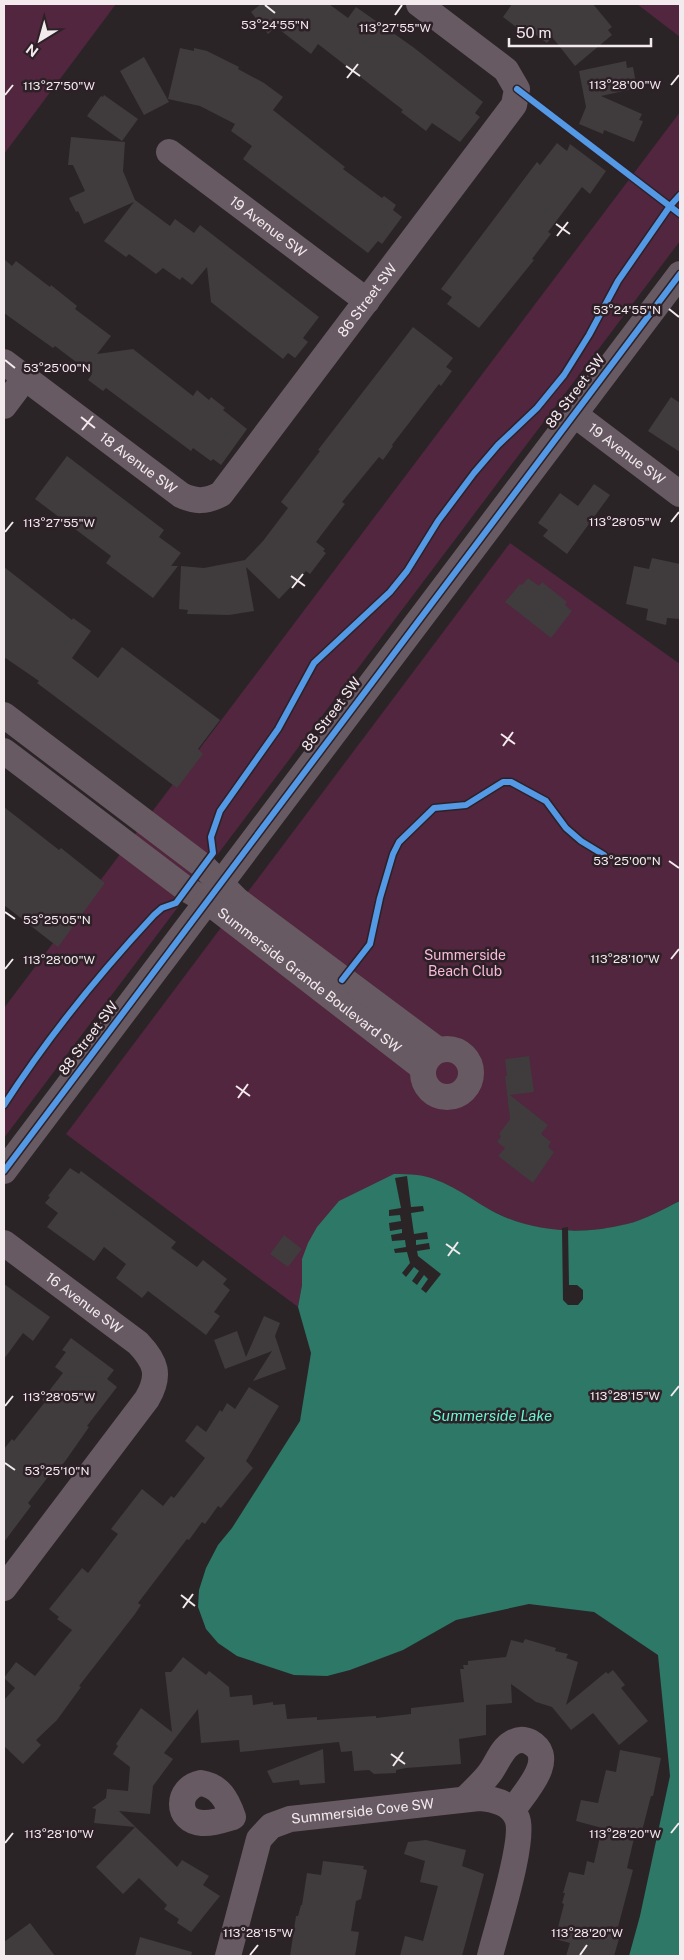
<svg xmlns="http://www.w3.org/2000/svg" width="684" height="1960" viewBox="0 0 684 1960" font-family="'Public Sans',sans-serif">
<rect width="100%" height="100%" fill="#2a2427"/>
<g fill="#51263e">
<polygon points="4,4 116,4 4,154"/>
<polygon points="637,4 680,4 680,37"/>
<polygon points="680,112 680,241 4,1138 4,1008"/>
<path d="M 510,543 L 680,664 L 680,1201 C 663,1209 645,1220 628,1224 C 601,1231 556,1234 529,1226 C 496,1216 467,1197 437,1180 L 302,1259 L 302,1285 L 298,1307 L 66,1134 Z"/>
</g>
<path fill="#2d7866" d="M 394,1174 C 401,1174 409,1174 417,1175 C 445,1178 471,1200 496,1213 C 536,1233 584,1235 627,1224 C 645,1220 663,1209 680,1201 L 680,1956 L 629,1956 L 640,1916 L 670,1776 L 658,1655 L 594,1612 L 529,1604 L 456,1620 L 403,1650 L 350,1670 L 327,1676 L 294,1675 L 237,1656 L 218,1643 L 206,1629 L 198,1607 L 199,1590 L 206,1568 L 218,1545 L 232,1528 L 300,1421 L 311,1353 L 298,1307 L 302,1285 L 302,1259 L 308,1243 L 317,1227 L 339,1201 Z"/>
<g fill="#2a2427">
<polygon points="407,1176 411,1207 423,1206 424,1211 411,1213 414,1234 427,1232 428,1239 416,1240 416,1245 429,1243 430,1249 417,1251 418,1256 441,1274 426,1293 421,1289 428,1279 424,1275 417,1285 412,1281 419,1271 414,1267 406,1277 402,1273 410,1263 407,1252 395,1253 394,1249 406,1247 405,1240 392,1241 391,1235 402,1233 402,1229 390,1231 389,1223 401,1221 400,1215 389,1216 389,1210 401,1208 395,1178"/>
<polygon points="568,1227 569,1285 577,1285 583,1290 583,1299 578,1305 568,1305 563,1300 562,1228"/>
</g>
<g fill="#403b3d">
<polygon points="261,4 329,4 348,18 356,7 413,47 483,102 475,113 480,117 460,142 432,123 426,131 401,112 403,110 318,44 311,54 276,27 268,34 251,12"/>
<polygon points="512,4 593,4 612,27 608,30 612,35 575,66 552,37 547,43 524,26 520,30 503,17"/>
<polygon points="180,48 194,51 194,48 207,51 239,67 238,69 264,83 283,97 273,110 345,167 343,169 382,198 384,196 396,205 393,210 402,217 382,244 378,241 368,253 243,159 252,146 231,131 235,124 200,106 168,99"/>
<polygon points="144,57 169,102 144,115 120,71"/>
<polygon points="626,61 627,68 633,67 637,88 601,96 642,114 639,120 643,121 634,142 604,130 603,134 579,124 586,107 579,71"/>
<polygon points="104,95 138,119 122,141 87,116 101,96 103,97"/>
<polygon points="71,137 125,142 123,171 135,200 170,226 175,219 194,233 200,225 319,317 303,338 308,342 295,358 288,353 283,359 211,302 207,267 192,285 182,277 180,280 163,268 156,274 129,254 126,257 104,241 134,202 84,224 78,211 76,212 69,198 85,191 73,165 68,165"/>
<polygon points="557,143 567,151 570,144 606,171 590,194 582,187 548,232 551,234 532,259 534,260 479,328 447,304 452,297 441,289 537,162 540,165"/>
<polygon points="4,259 12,266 16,261 50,287 51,285 77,306 75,309 111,336 97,354 133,349 193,396 197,390 209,400 211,397 225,408 223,410 247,429 221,465 213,459 211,461 193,448 191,451 106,388 103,391 88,380 92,374 55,346 53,348 4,313"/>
<polygon points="413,327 453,358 446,367 452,371 441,386 439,384 392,445 393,446 383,460 379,457 342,502 345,504 316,542 325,549 323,551 326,553 310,574 306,571 279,599 246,567 254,611 229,615 187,614 188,610 179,609 181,566 204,568 245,560 263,541 288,508 281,502 320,451 318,450"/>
<polygon points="671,397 680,403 680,452 648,431"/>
<polygon points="67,456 164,530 159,537 181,553 171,566 178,566 153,598 106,563 111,556 35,499"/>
<polygon points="594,484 610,495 567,554 543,536 548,530 538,523 560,493 578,506"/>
<polygon points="652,558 680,564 680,619 667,618 666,625 646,620 648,609 626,604 634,566 649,569"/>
<polygon points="4,567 72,620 73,618 91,631 72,658 98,678 122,647 220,720 198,749 203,754 177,788 37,683 39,681 4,657"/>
<polygon points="528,578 539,586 542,582 567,602 565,605 572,611 551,638 505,602 520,584 522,585"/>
<polygon points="4,807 59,850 61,848 105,883 58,947 4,905"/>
<polygon points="529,1056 534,1092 510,1095 548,1125 541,1134 551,1142 548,1147 554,1152 533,1183 498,1156 505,1148 497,1142 501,1136 499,1134 510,1119 505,1076 507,1076 505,1059"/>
<polygon points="70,1168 79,1174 81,1171 176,1242 171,1248 197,1267 203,1260 227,1279 223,1284 230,1290 214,1312 220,1316 206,1335 148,1291 142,1298 116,1278 126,1264 104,1247 94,1261 47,1227 58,1213 45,1203 50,1197 48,1196"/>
<polygon points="284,1235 302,1249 288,1267 270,1254"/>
<polygon points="4,1284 50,1317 33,1341 23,1333 4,1359"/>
<polygon points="264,1316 280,1323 275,1336 286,1369 253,1381 272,1351 225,1369 214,1340 237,1331 246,1357"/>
<polygon points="71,1338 114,1370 107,1379 117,1387 87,1426 89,1427 66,1460 54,1475 51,1473 28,1503 31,1506 4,1542 4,1449 12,1439 14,1441 45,1402 42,1400 63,1373 55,1367 66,1352 62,1350"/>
<polygon points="249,1387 279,1406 246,1461 253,1468 221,1508 218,1506 205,1524 202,1522 189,1540 187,1539 138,1603 141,1605 135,1614 79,1686 81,1687 57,1720 36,1740 41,1745 23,1764 4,1746 4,1700 15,1688 4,1678 16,1662 35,1676 40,1670 72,1630 57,1619 59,1617 49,1609 82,1568 88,1573 118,1534 111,1529 142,1489 163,1506 171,1496 174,1498 205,1458 185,1441 197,1425 206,1432 220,1410 222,1412 227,1403 235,1409"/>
<polygon points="525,1639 556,1648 555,1651 568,1654 566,1658 578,1662 566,1705 606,1672 608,1674 613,1670 625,1685 621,1688 648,1721 619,1745 593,1713 571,1730 552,1707 536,1702 511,1684 512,1703 486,1705 486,1735 459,1739 461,1764 406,1768 396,1770 396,1773 374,1774 369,1770 354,1771 352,1751 341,1752 339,1742 240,1752 239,1740 201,1743 198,1709 164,1753 173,1759 153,1786 150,1814 119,1811 177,1867 182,1860 209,1876 203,1885 220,1896 191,1932 177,1923 179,1919 164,1909 167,1905 139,1878 123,1894 96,1867 135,1827 94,1823 96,1809 92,1808 106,1798 107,1789 128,1791 130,1767 113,1754 118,1746 116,1744 141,1708 172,1732 165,1672 171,1672 183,1657 206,1675 209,1671 229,1687 230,1697 252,1695 253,1705 273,1702 273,1705 285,1704 287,1719 317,1717 317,1720 376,1716 376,1718 411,1714 411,1708 464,1702 460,1669 464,1669 463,1665 468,1665 468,1661 506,1657 511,1640 523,1643"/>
<polygon points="323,1749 325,1783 300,1785 299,1780 273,1783 267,1771"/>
<polygon points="620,1750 661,1758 653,1796 651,1796 642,1831 636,1830 627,1868 633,1870 617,1931 621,1932 614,1956 566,1956 570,1943 555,1939 564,1904 562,1903 565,1893 563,1893 569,1872 584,1875 587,1861 594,1863 602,1828 576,1821 581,1800 598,1803 606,1770 616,1772"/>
<polygon points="426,1840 466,1850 462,1866 484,1874 462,1956 400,1956 405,1936 423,1941 438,1886 420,1882 425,1861 404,1854 408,1842"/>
<polygon points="323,1861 364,1866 363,1869 367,1870 361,1899 356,1901 351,1931 359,1932 355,1956 290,1956 296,1916 298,1916 301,1905 302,1905 307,1873 321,1875"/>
<polygon points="30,1923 55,1956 4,1956 4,1942"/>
<polygon points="140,1937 192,1952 191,1956 135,1956"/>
</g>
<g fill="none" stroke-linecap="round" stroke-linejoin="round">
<g stroke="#685a62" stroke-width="26">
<path id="s1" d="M 169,152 L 367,301"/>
<path id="s2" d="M 4,362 L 181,495 C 195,502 206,502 221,494 L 514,105 L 517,89 L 506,70 L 419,4"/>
<polyline points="4,406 25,378"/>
<path id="s3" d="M 574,414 L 680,494"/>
<polyline points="4,715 203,866 237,900 438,1050"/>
<path id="s4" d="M 4,751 L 186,889 L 207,901 L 423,1068"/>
<circle cx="447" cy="1073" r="24"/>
<polyline points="4,1171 680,274"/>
<path id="s5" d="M 4,1243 L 138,1343 C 156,1362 161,1375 147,1399 L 4,1588"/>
<path d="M 201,1783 C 220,1786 227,1800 233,1817 C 223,1820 213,1824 202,1823 C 175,1821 176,1788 201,1783 Z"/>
<path d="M 465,1799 C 473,1791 482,1783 489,1774 C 497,1764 501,1749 512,1743 C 518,1739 524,1739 530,1742 C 559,1758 524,1793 513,1810"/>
<path id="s6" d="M 228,1956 L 259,1839 L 271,1826 L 290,1819 L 479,1798 C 494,1799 511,1803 517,1818 C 526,1839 496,1931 490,1956"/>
</g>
<g stroke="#2d2127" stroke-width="9">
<g id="cycleway">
<polyline points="517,89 680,214"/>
<polyline points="342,980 370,944 380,898 393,854 399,842 434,808 466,805 503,782 511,782 546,801 566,828 581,841 604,855"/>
<path d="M 4,1105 C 48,1037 99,974 154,915 L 162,908 L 176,903 L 213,853 L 211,837 L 220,811 L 278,729 L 314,663 L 390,592 L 407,571 L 438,521 L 474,473 L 498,445 L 537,408 L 564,375 L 589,335 L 618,281 L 670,206 L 680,195"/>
<polyline points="4,1171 680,274"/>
</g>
</g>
<use href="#cycleway" stroke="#5399e6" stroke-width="6"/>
</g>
<path fill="none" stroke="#f3eaee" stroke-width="2" d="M 265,5 L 275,13M 395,15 L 402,5M 346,66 L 360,76M 347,78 L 358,64M 671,85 L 679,75M 5,95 L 13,85M 556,224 L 570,234M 557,236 L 568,222M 669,309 L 679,317M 5,360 L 15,368M 81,417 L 95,428M 82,430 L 93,416M 671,522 L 679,512M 5,532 L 13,522M 291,576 L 305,586M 292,588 L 303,574M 501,734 L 515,744M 503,746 L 513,732M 669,861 L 679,868M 5,912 L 15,919M 671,959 L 679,949M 5,969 L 13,959M 236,1086 L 250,1096M 238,1098 L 248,1084M 446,1244 L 460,1254M 448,1256 L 458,1242M 671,1396 L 679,1386M 5,1406 L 13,1396M 5,1463 L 15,1470M 181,1595 L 195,1606M 183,1608 L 193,1594M 391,1754 L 405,1764M 393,1766 L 403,1752M 671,1833 L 679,1823M 5,1843 L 13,1833M 250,1955 L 258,1945M 580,1955 L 587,1945"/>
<g text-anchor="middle" stroke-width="5" stroke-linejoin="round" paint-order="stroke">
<g font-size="14" fill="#f3eaee" stroke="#2d2127">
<text dy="5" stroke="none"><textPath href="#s1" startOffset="124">19 Avenue SW</textPath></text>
<text dy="5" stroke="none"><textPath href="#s2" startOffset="506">86 Street SW</textPath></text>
<text transform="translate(575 391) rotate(-53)" y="5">88 Street SW</text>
<text dy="5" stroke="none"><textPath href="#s3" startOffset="66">19 Avenue SW</textPath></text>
<text dy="5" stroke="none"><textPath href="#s2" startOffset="168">18 Avenue SW</textPath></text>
<text transform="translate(331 714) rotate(-53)" y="5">88 Street SW</text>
<text dy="5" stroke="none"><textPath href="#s4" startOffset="382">Summerside Grande Boulevard SW</textPath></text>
<text transform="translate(88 1038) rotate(-53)" y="5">88 Street SW</text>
<text dy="5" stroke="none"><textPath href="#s5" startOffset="100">16 Avenue SW</textPath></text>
<text dy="5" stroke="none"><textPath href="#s6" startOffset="232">Summerside Cove SW</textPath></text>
</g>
<g font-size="14" fill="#f9bbda" stroke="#2d2127">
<text x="465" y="960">Summerside<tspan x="465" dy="16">Beach Club</tspan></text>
</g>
<g font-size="15" font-style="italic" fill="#65f8d5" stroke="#2d2127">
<text x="492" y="1421">Summerside Lake</text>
</g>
</g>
<g font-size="12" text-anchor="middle" fill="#f3eaee" stroke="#2d2127" stroke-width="5" stroke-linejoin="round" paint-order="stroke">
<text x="275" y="29">53°24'55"N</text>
<text x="395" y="32">113°27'55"W</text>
<text x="625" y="89">113°28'00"W</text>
<text x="59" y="90">113°27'50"W</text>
<text x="627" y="314">53°24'55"N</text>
<text x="57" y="372">53°25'00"N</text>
<text x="625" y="526">113°28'05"W</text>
<text x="59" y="527">113°27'55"W</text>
<text x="627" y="865">53°25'00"N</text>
<text x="57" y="924">53°25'05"N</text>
<text x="625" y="963">113°28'10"W</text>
<text x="59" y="964">113°28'00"W</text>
<text x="625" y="1400">113°28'15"W</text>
<text x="59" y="1401">113°28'05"W</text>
<text x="57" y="1475">53°25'10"N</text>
<text x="625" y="1838">113°28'20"W</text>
<text x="59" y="1838">113°28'10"W</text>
<text x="258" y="1937">113°28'15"W</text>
<text x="587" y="1937">113°28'20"W</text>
</g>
<rect width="684" height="1960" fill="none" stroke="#f3eaee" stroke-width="10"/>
<g transform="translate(40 40) rotate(217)" stroke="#2d2127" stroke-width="4" paint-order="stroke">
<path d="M0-4L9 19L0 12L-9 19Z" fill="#f3eaee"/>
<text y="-8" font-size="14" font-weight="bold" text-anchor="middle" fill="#f3eaee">N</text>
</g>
<path d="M509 38v8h142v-8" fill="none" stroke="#f3eaee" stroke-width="2.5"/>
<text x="516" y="38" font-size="15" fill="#f3eaee" stroke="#2d2127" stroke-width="4" paint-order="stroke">50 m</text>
</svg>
